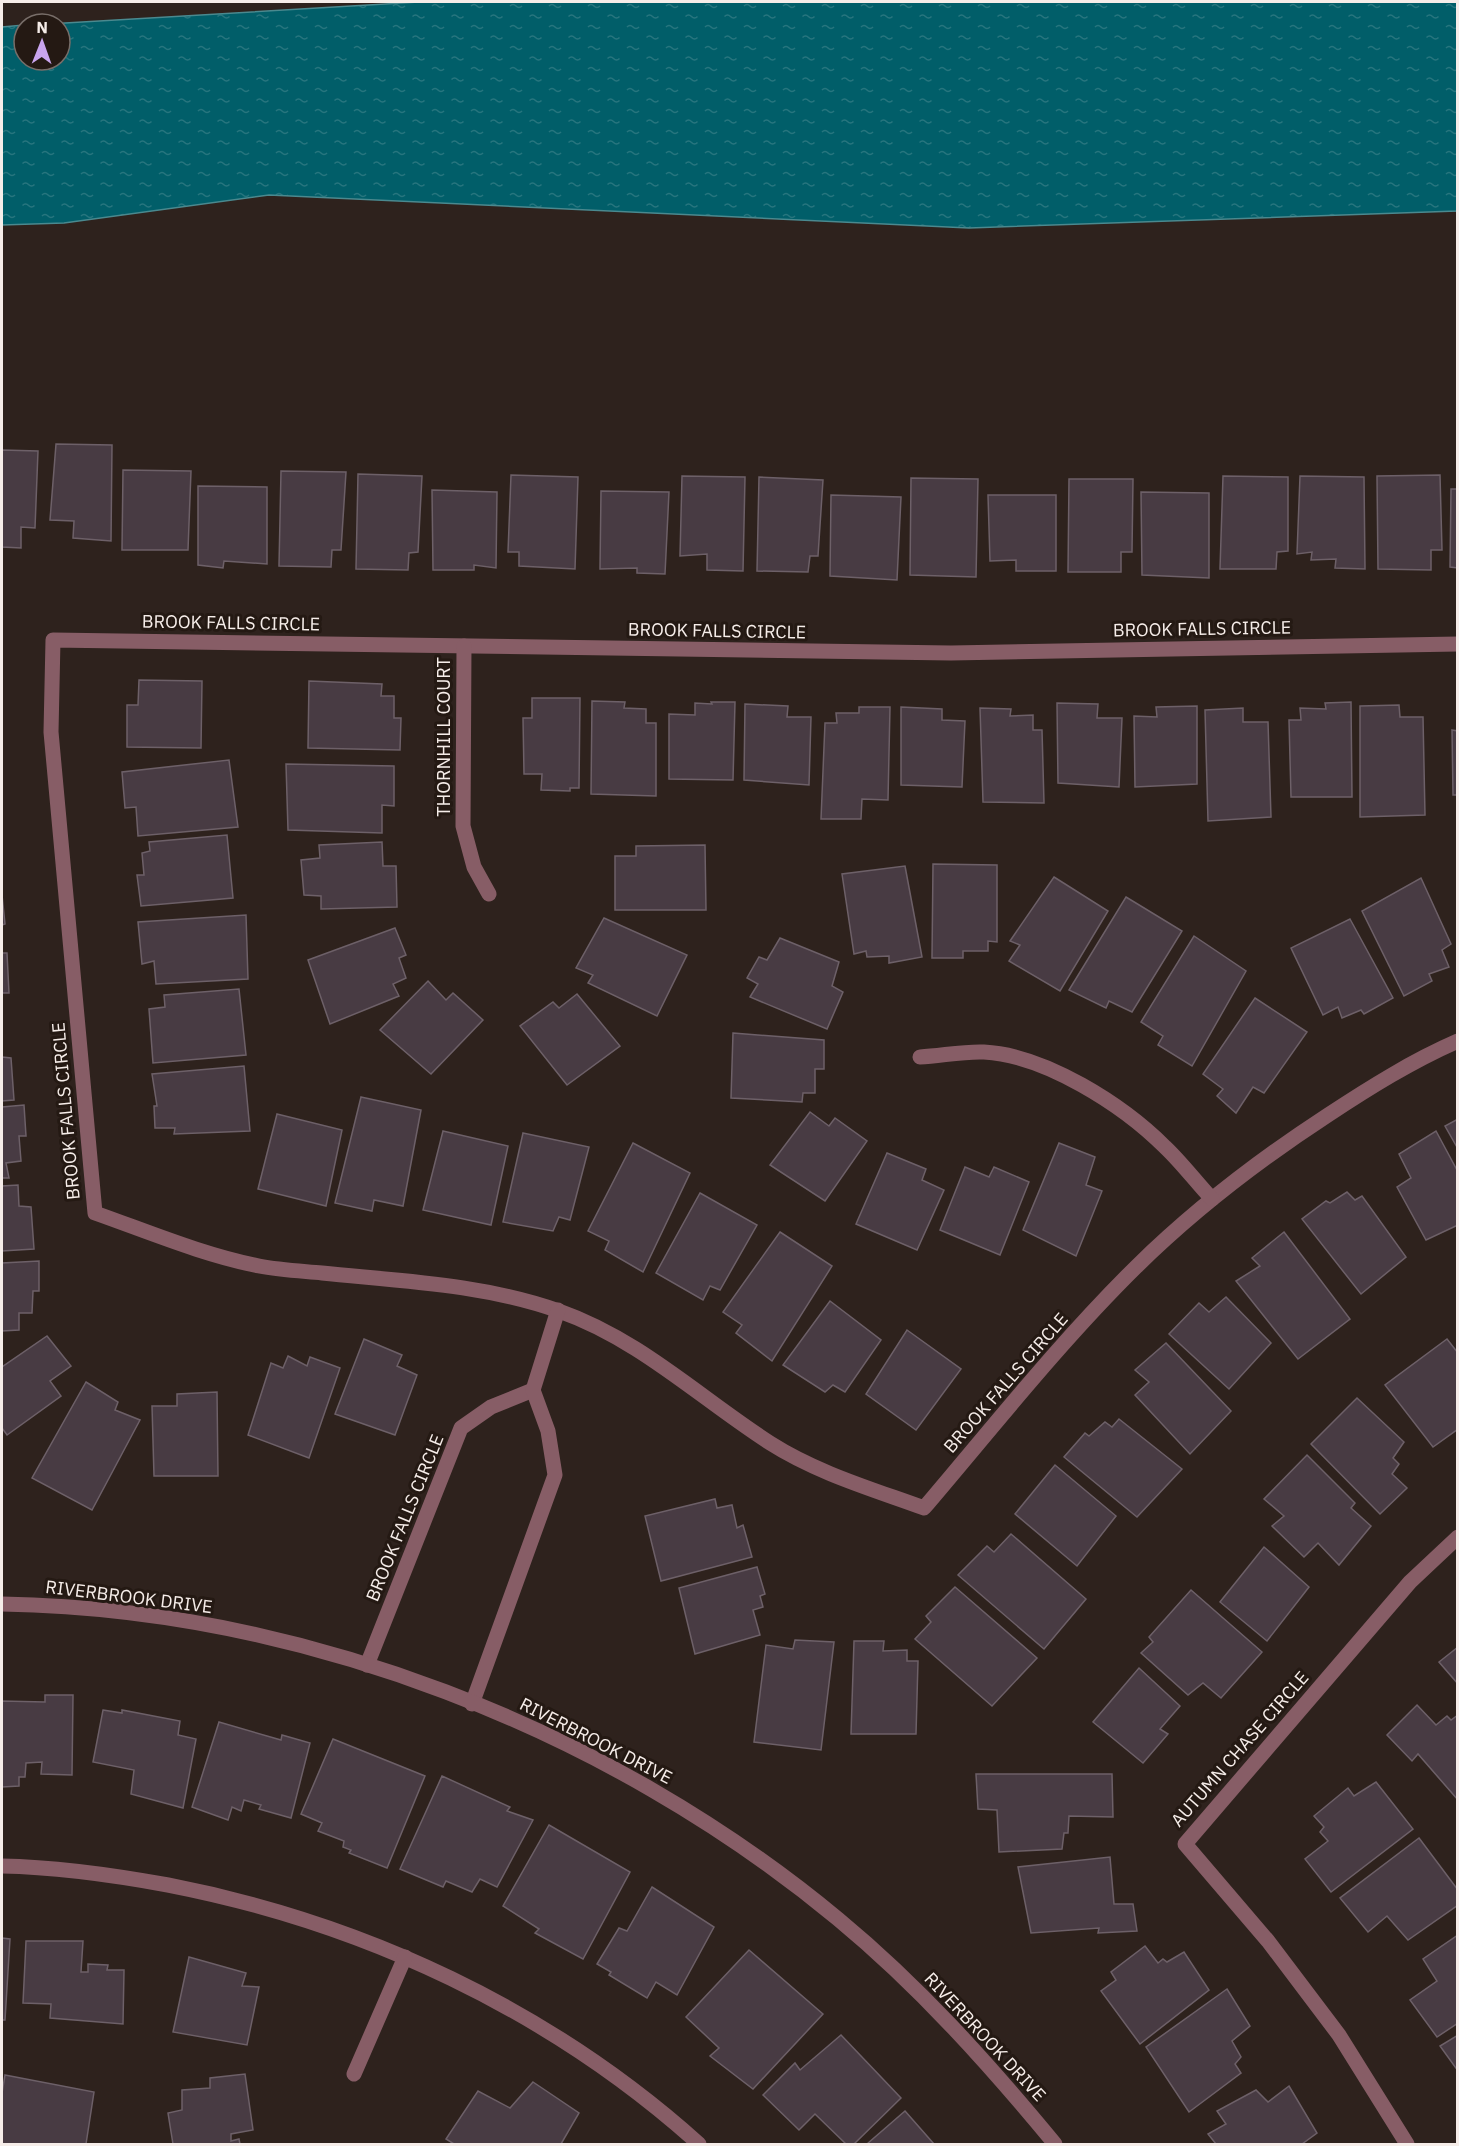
<svg xmlns="http://www.w3.org/2000/svg" width="1459" height="2146" viewBox="0 0 1459 2146" font-family="'IBM Plex Sans',sans-serif">
<defs>
<pattern id="water-ripples" width="26" height="14" patternUnits="userSpaceOnUse" patternTransform="scale(1.5)"><rect width="26" height="14" fill="#015e69"/><path d="M2 4q2-2 4 0t4 0M15 11q2-2 4 0t4 0" fill="none" stroke="#27757e"/></pattern>
</defs>
<rect width="100%" height="100%" fill="#2e221d"/>
<polygon fill="url(#water-ripples)" stroke="#4a898f" stroke-width="1.5" points="419,2 1457,2 1457,211 969,228 269,195 64,223 2,225 2,27 24,25 24,60 60,60 60,24 48,24"/>
<g fill="#483b43" stroke="#6d6068" stroke-width="1.5">
<polygon points="56,444 112,445 111,541 73,538 74,521 50,520"/>
<polygon points="2,450 38,451 35,528 21,527 21,548 2,547"/>
<polygon points="123,470 191,471 188,550 122,550"/>
<polygon points="281,471 346,472 341,550 332,550 331,567 279,566"/>
<polygon points="358,474 422,476 418,552 409,553 408,570 356,569"/>
<polygon points="511,475 578,477 575,569 519,566 519,552 508,552"/>
<polygon points="1440,475 1442,550 1431,550 1431,570 1378,569 1377,476"/>
<polygon points="682,476 745,477 743,571 707,570 707,554 680,556"/>
<polygon points="1223,476 1288,477 1288,551 1277,552 1276,569 1220,569"/>
<polygon points="1300,476 1364,477 1365,569 1335,568 1336,559 1311,560 1312,552 1297,554"/>
<polygon points="759,477 823,480 818,556 810,556 808,572 757,571"/>
<polygon points="911,478 978,479 976,577 910,575"/>
<polygon points="1069,479 1133,479 1132,552 1121,552 1121,572 1068,572"/>
<polygon points="198,486 267,487 267,564 224,561 223,568 198,565"/>
<polygon points="1451,489 1458,489 1458,568 1450,567"/>
<polygon points="432,490 497,492 496,568 474,565 474,570 433,570"/>
<polygon points="601,491 669,492 665,574 637,573 637,568 600,569"/>
<polygon points="1141,492 1209,493 1209,578 1142,575"/>
<polygon points="831,495 901,497 897,580 830,576"/>
<polygon points="988,495 1056,495 1056,571 1016,571 1016,560 990,561"/>
<polygon points="139,680 202,681 201,748 127,747 127,705 138,705"/>
<polygon points="309,681 382,684 381,696 394,696 394,718 401,718 400,750 308,748"/>
<polygon points="532,698 580,698 579,788 570,788 570,791 541,790 542,774 524,774 523,718 532,718"/>
<polygon points="592,701 625,702 624,708 646,709 646,723 656,723 656,796 591,794"/>
<polygon points="711,702 735,702 733,780 669,779 669,714 695,715 695,703 712,704"/>
<polygon points="1351,702 1352,797 1291,797 1289,720 1301,720 1300,708 1326,709 1325,703"/>
<polygon points="1057,703 1098,704 1097,718 1122,718 1119,787 1058,783"/>
<polygon points="745,704 788,706 787,717 811,717 809,785 744,780"/>
<polygon points="1399,705 1400,717 1423,717 1425,815 1360,817 1360,706"/>
<polygon points="1197,706 1197,784 1135,787 1134,716 1157,717 1156,707"/>
<polygon points="859,707 890,707 888,800 862,799 861,819 821,819 825,723 837,723 836,713 859,713"/>
<polygon points="901,707 942,709 942,720 965,721 962,787 901,785"/>
<polygon points="980,708 1011,709 1010,716 1033,715 1033,730 1042,730 1044,803 983,802"/>
<polygon points="1243,708 1243,722 1268,722 1271,817 1208,821 1205,710"/>
<polygon points="1452,730 1458,731 1458,795 1453,795"/>
<polygon points="229,760 238,827 138,836 136,807 125,808 122,772"/>
<polygon points="286,764 394,766 394,806 382,805 382,833 288,830"/>
<polygon points="227,835 233,898 141,906 137,875 144,875 142,853 150,851 149,842"/>
<polygon points="382,842 383,866 396,866 397,907 321,909 321,896 304,895 301,860 320,858 319,845"/>
<polygon points="705,845 706,910 615,910 615,856 636,856 636,846"/>
<polygon points="933,864 997,865 997,942 988,941 988,951 963,951 963,958 932,958"/>
<polygon points="905,866 922,957 889,963 889,956 867,957 866,951 854,954 842,874"/>
<polygon points="1054,877 1108,911 1060,991 1009,961 1020,945 1010,941"/>
<polygon points="1421,878 1451,944 1442,950 1449,967 1429,974 1432,981 1404,996 1362,911"/>
<polygon points="2,895 5,924 2,925 2,938"/>
<polygon points="1126,897 1182,931 1132,1012 1109,1001 1106,1008 1069,990"/>
<polygon points="246,915 248,979 156,984 154,961 142,964 138,922"/>
<polygon points="604,918 687,955 657,1016 588,983 593,975 576,968"/>
<polygon points="1350,919 1393,998 1364,1014 1361,1010 1342,1018 1338,1007 1323,1015 1291,948"/>
<polygon points="395,928 406,955 399,958 406,978 393,984 399,996 330,1024 308,960"/>
<polygon points="1194,936 1246,971 1192,1066 1158,1045 1163,1036 1141,1022"/>
<polygon points="780,938 839,962 832,986 843,992 827,1029 750,997 758,984 747,978 759,957 767,960"/>
<polygon points="2,953 7,953 9,993 2,993"/>
<polygon points="428,981 446,1000 453,993 483,1020 431,1074 380,1030"/>
<polygon points="239,989 246,1055 153,1063 149,1009 165,1007 164,995"/>
<polygon points="577,994 620,1046 567,1085 520,1026 553,1002 559,1008"/>
<polygon points="1255,998 1307,1032 1264,1093 1253,1087 1236,1113 1217,1096 1223,1089 1203,1074"/>
<polygon points="733,1033 824,1040 824,1069 815,1069 815,1093 803,1093 802,1102 731,1098"/>
<polygon points="2,1057 11,1058 14,1100 2,1101"/>
<polygon points="244,1066 250,1131 174,1134 175,1128 155,1128 154,1106 157,1106 152,1074"/>
<polygon points="361,1097 421,1110 403,1206 374,1200 372,1211 335,1203"/>
<polygon points="24,1105 26,1136 19,1136 21,1161 6,1163 9,1178 2,1178 2,1107"/>
<polygon points="810,1112 829,1126 835,1118 867,1141 825,1201 770,1165"/>
<polygon points="277,1114 342,1130 326,1206 258,1189"/>
<polygon points="1458,1119 1458,1149 1445,1126"/>
<polygon points="443,1131 508,1146 491,1225 423,1210"/>
<polygon points="1436,1131 1458,1172 1458,1225 1426,1240 1397,1187 1411,1178 1399,1154"/>
<polygon points="523,1133 589,1147 570,1220 559,1217 553,1231 503,1222"/>
<polygon points="633,1143 690,1173 643,1272 605,1250 609,1241 588,1231"/>
<polygon points="1059,1143 1095,1157 1086,1185 1102,1191 1076,1256 1023,1230"/>
<polygon points="887,1153 926,1169 922,1180 944,1190 917,1250 856,1224"/>
<polygon points="965,1167 989,1177 994,1167 1029,1182 1000,1255 940,1230"/>
<polygon points="18,1185 19,1206 31,1207 34,1249 2,1251 2,1186"/>
<polygon points="1347,1192 1355,1200 1362,1196 1406,1257 1361,1294 1302,1219 1326,1201 1330,1203"/>
<polygon points="700,1193 757,1225 720,1290 710,1286 703,1300 656,1273"/>
<polygon points="780,1232 832,1266 772,1361 736,1333 742,1325 723,1312"/>
<polygon points="1284,1232 1350,1319 1298,1359 1236,1281 1260,1266 1252,1258"/>
<polygon points="39,1261 39,1291 33,1291 32,1313 19,1313 19,1330 2,1331 2,1263"/>
<polygon points="1226,1297 1271,1343 1229,1389 1169,1334 1199,1303 1209,1312"/>
<polygon points="830,1301 881,1340 845,1392 833,1385 825,1392 783,1365"/>
<polygon points="907,1330 961,1369 916,1430 866,1394"/>
<polygon points="47,1336 71,1366 50,1381 61,1396 7,1435 2,1428 2,1367"/>
<polygon points="364,1339 402,1355 397,1366 417,1375 395,1435 335,1414"/>
<polygon points="1447,1339 1458,1353 1458,1429 1433,1447 1385,1385"/>
<polygon points="1166,1343 1231,1411 1190,1454 1135,1395 1149,1382 1135,1370"/>
<polygon points="288,1356 307,1366 310,1357 340,1368 309,1458 248,1435 271,1363 283,1368"/>
<polygon points="86,1382 118,1402 115,1410 140,1420 92,1510 32,1478"/>
<polygon points="217,1392 218,1476 154,1476 152,1406 177,1406 177,1394"/>
<polygon points="1357,1398 1404,1442 1393,1458 1399,1464 1392,1474 1407,1488 1380,1514 1311,1444"/>
<polygon points="1119,1419 1182,1469 1137,1517 1064,1457 1085,1433 1089,1436 1105,1422 1112,1427"/>
<polygon points="1307,1455 1355,1503 1351,1508 1371,1526 1339,1565 1318,1543 1304,1557 1272,1526 1284,1516 1264,1499"/>
<polygon points="1055,1465 1116,1516 1077,1566 1015,1514"/>
<polygon points="715,1499 717,1508 732,1505 737,1528 743,1525 752,1557 661,1581 645,1516"/>
<polygon points="1011,1534 1086,1599 1044,1649 958,1575 987,1546 994,1552"/>
<polygon points="1264,1547 1309,1587 1267,1641 1220,1602"/>
<polygon points="757,1567 765,1594 760,1596 763,1607 753,1610 760,1635 695,1654 679,1588"/>
<polygon points="955,1587 1037,1658 992,1706 915,1639 931,1622 926,1616"/>
<polygon points="1191,1590 1262,1652 1221,1698 1203,1683 1188,1695 1141,1653 1153,1642 1149,1637"/>
<polygon points="795,1640 834,1642 821,1750 754,1742 766,1645 793,1649"/>
<polygon points="854,1641 884,1641 883,1651 907,1650 907,1661 918,1661 916,1734 851,1734"/>
<polygon points="1458,1647 1458,1684 1439,1662"/>
<polygon points="1139,1668 1180,1706 1160,1729 1168,1734 1143,1763 1093,1722"/>
<polygon points="45,1695 73,1695 72,1775 41,1774 42,1762 26,1763 25,1777 19,1777 19,1786 2,1787 2,1701 45,1702"/>
<polygon points="1417,1705 1436,1725 1447,1716 1451,1720 1458,1715 1458,1800 1418,1754 1412,1761 1387,1735"/>
<polygon points="103,1710 122,1713 122,1710 180,1721 178,1735 196,1739 183,1808 131,1794 134,1770 93,1762"/>
<polygon points="219,1722 281,1740 282,1735 310,1743 291,1818 259,1809 261,1805 244,1800 241,1811 232,1807 228,1820 192,1807"/>
<polygon points="333,1739 425,1776 387,1868 349,1853 351,1850 343,1847 344,1841 318,1831 322,1823 301,1814"/>
<polygon points="976,1774 1112,1774 1113,1817 1069,1816 1068,1833 1064,1833 1062,1849 999,1852 997,1810 978,1809"/>
<polygon points="442,1776 510,1807 507,1811 533,1820 497,1887 480,1879 472,1892 446,1881 443,1887 400,1869"/>
<polygon points="1376,1782 1413,1829 1331,1892 1305,1859 1328,1841 1320,1832 1324,1827 1314,1816 1348,1788 1354,1796"/>
<polygon points="549,1825 630,1872 583,1959 535,1933 539,1929 503,1906"/>
<polygon points="1419,1838 1458,1890 1458,1905 1408,1940 1387,1916 1368,1932 1340,1898"/>
<polygon points="1110,1857 1114,1904 1133,1904 1137,1931 1098,1933 1099,1928 1031,1933 1018,1867"/>
<polygon points="652,1887 714,1927 677,1995 656,1982 647,1998 609,1975 611,1972 597,1964 619,1928 627,1931"/>
<polygon points="1458,1935 1458,2023 1437,2037 1410,2000 1437,1981 1423,1959"/>
<polygon points="2,1938 10,1939 5,2020 2,2020"/>
<polygon points="26,1941 83,1941 81,1972 88,1972 88,1964 108,1965 107,1970 124,1970 123,2024 50,2018 51,2004 23,2003"/>
<polygon points="1145,1946 1158,1963 1163,1959 1167,1962 1184,1952 1209,1990 1140,2044 1101,1991 1116,1980 1111,1972"/>
<polygon points="749,1950 823,2014 753,2089 710,2056 719,2048 686,2017"/>
<polygon points="189,1957 246,1973 242,1986 259,1987 247,2045 173,2032"/>
<polygon points="1227,1989 1250,2026 1232,2041 1241,2057 1235,2064 1241,2073 1189,2112 1146,2047"/>
<polygon points="841,2035 901,2098 854,2144 846,2144 815,2114 799,2130 763,2095 795,2063 800,2070"/>
<polygon points="1458,2035 1458,2071 1440,2046"/>
<polygon points="245,2074 253,2130 231,2134 231,2141 239,2139 240,2144 173,2144 168,2113 182,2110 182,2090 210,2088 210,2078"/>
<polygon points="5,2075 94,2092 86,2144 2,2144 2,2093"/>
<polygon points="533,2082 579,2113 561,2144 454,2144 446,2139 478,2091 510,2108"/>
<polygon points="1289,2086 1317,2133 1302,2144 1216,2144 1208,2134 1226,2124 1217,2111 1256,2090 1268,2102"/>
<polygon points="905,2111 934,2144 867,2144"/>
</g>
<g fill="none" stroke-linecap="round" stroke-linejoin="round">
<g stroke="#875d66" stroke-width="15">
<path d="M 1458,644 L 951,653 L 53,640 L 51,732 L 95,1213 C 149,1232 203,1255 259,1266 C 280,1270 301,1271 322,1273 C 401,1281 483,1284 559,1311 C 639,1339 700,1398 770,1443 C 817,1473 872,1489 924,1508 C 993,1427 1060,1342 1136,1267 C 1195,1209 1259,1160 1328,1115 C 1369,1088 1412,1061 1458,1041"/>
<polyline points="464,646 463,826 474,867 489,894"/>
<path d="M 920,1057 C 941,1056 963,1051 984,1052 C 1045,1055 1123,1105 1165,1147 C 1182,1163 1196,1182 1212,1199"/>
<polyline points="367,1665 461,1428 491,1407 533,1390"/>
<polyline points="472,1704 555,1475 548,1431 533,1390 558,1310"/>
<path d="M 2,1866 C 57,1867 113,1875 168,1885 C 364,1923 550,2010 699,2144"/>
<polyline points="354,2074 405,1957"/>
<polyline points="1407,2144 1339,2035 1268,1941 1185,1844 1410,1582 1458,1537"/>
</g>
<path stroke="#875d66" stroke-width="15" d="M 2,1604 C 300,1609 608,1728 838,1919 C 919,1986 988,2063 1055,2144"/>
</g>
<g text-anchor="middle" stroke-width="6" stroke-linejoin="round" paint-order="stroke">
<g font-size="18" fill="#f6ede9" stroke="#241913">
<text transform="translate(231 623) rotate(1)" y="6">BROOK FALLS CIRCLE</text>
<text transform="translate(1202 629) rotate(-1)" y="6">BROOK FALLS CIRCLE</text>
<text transform="translate(717 631) rotate(1)" y="6">BROOK FALLS CIRCLE</text>
<text transform="translate(444 737) rotate(-90)" y="6">THORNHILL COURT</text>
<text transform="translate(66 1111) rotate(-95)" y="6">BROOK FALLS CIRCLE</text>
<text transform="translate(1006 1383) rotate(-49)" y="6">BROOK FALLS CIRCLE</text>
<text transform="translate(405 1518) rotate(-68)" y="6">BROOK FALLS CIRCLE</text>
<text transform="translate(129 1597) rotate(7)" y="6">RIVERBROOK DRIVE</text>
<text transform="translate(596 1741) rotate(27)" y="6">RIVERBROOK DRIVE</text>
<text transform="translate(1240 1749) rotate(-49)" y="6">AUTUMN CHASE CIRCLE</text>
<text transform="translate(985 2037) rotate(47)" y="6">RIVERBROOK DRIVE</text>
</g>
</g>
<rect width="1459" height="2146" fill="none" stroke="#f6ede9" stroke-width="6"/>
<g transform="translate(42 42) rotate(1)"><circle r="28" fill="#241913" stroke="#786e69" stroke-width="1.5"/>
<path d="M0-4.5L10 22L0 15L-10 22Z" fill="#c9a5ee"/>
<text y="-9" font-size="16" font-weight="bold" text-anchor="middle" fill="#f6ede9">N</text>
</g>
</svg>
